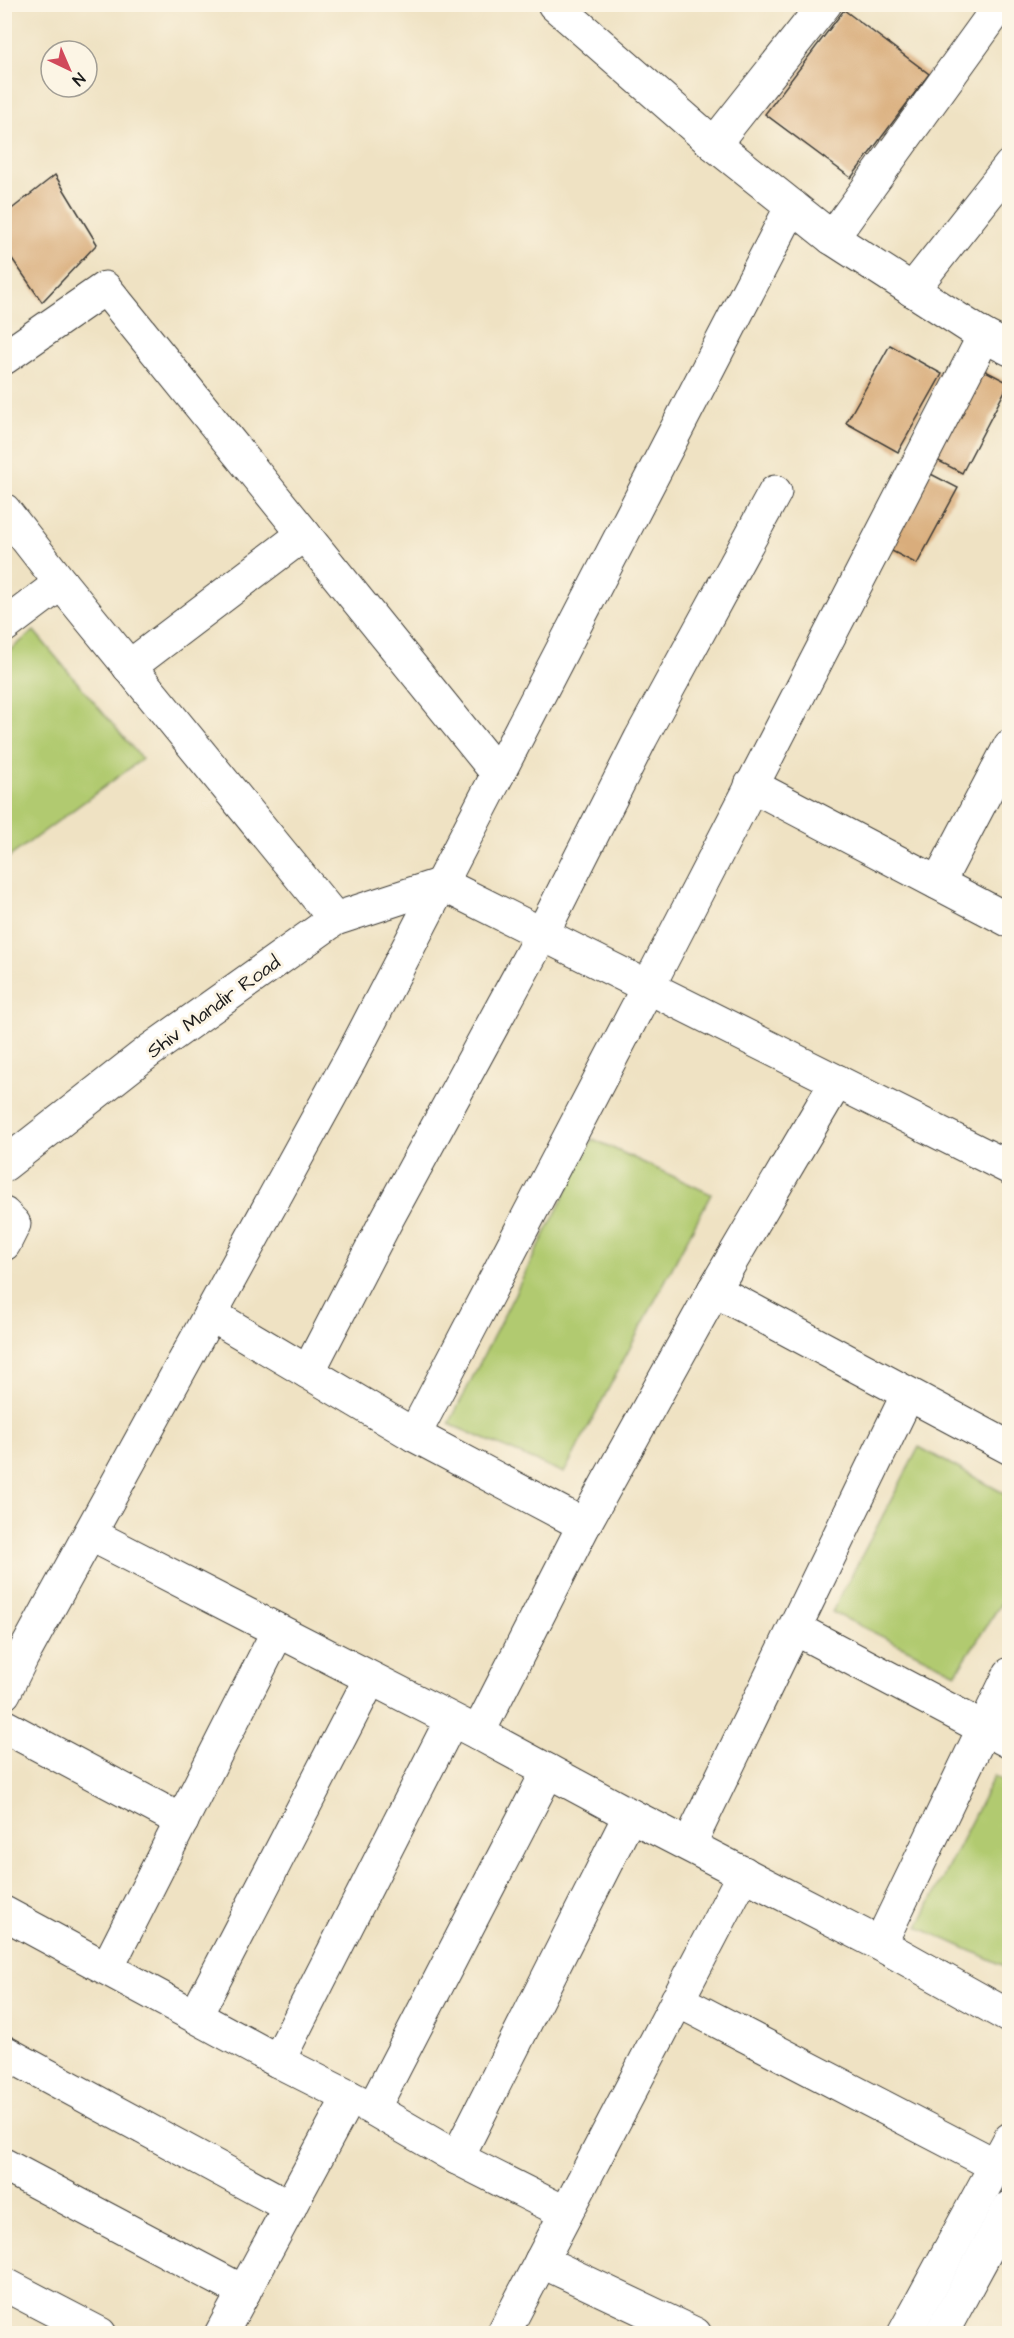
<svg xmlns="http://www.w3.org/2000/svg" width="1014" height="2338" viewBox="0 0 1014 2338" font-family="'Architects Daughter',sans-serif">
<rect width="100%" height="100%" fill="#fcf5e5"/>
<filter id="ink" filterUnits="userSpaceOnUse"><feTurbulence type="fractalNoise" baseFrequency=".0167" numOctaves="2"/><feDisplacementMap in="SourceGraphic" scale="12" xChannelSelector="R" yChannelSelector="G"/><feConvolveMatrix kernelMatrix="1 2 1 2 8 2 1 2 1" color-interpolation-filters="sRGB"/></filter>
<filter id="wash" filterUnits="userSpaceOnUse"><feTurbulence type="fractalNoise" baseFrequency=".008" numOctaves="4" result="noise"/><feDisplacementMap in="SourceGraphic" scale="24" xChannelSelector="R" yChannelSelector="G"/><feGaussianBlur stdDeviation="1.35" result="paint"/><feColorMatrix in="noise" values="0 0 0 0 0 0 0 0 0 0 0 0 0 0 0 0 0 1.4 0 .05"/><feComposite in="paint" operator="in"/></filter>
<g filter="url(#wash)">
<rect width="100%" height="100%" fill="#efe2c3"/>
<g fill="#b1ca6f" stroke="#667346" stroke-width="1.5">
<polygon points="34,631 142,759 5,860 5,654"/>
<polygon points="593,1139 711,1194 564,1473 449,1424"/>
<polygon points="919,1447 1009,1496 1009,1591 956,1673 832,1612"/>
<polygon points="994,1776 1009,1785 1009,1968 918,1927"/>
</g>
<g id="blocks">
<g fill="#d9ad7c">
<polygon points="844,10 929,74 851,178 765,114"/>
<polygon points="55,175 97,244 42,302 4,247 4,215"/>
<polygon points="890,345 942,374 898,452 846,423"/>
<polygon points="972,364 1009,383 962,473 925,454"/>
<polygon points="923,470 958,488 917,564 882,546"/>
</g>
</g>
</g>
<g filter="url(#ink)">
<use href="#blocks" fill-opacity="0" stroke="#3c3a35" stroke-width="1.5"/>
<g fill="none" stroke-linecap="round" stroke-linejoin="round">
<g stroke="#3c3a35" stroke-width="35">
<g id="street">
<polyline points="554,4 714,144 832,238 984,336 1010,349"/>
<polyline points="714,144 825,4"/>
<polyline points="832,238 1001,4"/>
<polyline points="912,290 1010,166"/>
<polyline points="4,358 105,288 498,774"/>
<polyline points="4,510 61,583 335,919"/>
<polyline points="4,626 61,583"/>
<polyline points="129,667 304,534"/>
<polyline points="751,785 1010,921"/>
<polyline points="938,883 1010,746"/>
<polyline points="4,1165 148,1052 335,919 442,884 1010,1168"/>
<polyline points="4,1214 14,1224 4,1244"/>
<polyline points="714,1290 1010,1448"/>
<polyline points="210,1314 414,1435 584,1525"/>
<polyline points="308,1372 386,1221 542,934 641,738 775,492"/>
<polyline points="414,1435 648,987 984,336"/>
<polyline points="90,1534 478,1733 630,1815 880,1944 1010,2017"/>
<polyline points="796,1629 1010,1742"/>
<polyline points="4,1693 22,1657 351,1058 792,206"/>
<polyline points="4,1726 182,1821"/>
<polyline points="478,1733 584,1525 714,1290 837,1081"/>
<polyline points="689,1845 908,1394"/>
<polyline points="4,1913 278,2061 373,2109 457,2158 566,2213"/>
<polyline points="880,1944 1010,1674"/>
<polyline points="107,1968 278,1631"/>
<polyline points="677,2000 995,2165"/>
<polyline points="196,2015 370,1679"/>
<polyline points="4,2052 290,2207"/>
<polyline points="278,2061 451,1721"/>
<polyline points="373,2109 548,1771"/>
<polyline points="457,2158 630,1815"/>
<polyline points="4,2165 244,2292"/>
<polyline points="541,2261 695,2334"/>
<polyline points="4,2284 100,2334"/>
<polyline points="221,2334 349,2097"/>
<polyline points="503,2334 744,1873"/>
</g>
</g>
<g stroke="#3c3a35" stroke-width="35">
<g id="secondary">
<polyline points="904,2334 1010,2139"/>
<polyline points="941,2334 1010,2207"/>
</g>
</g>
<use href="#street" stroke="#fff" stroke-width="33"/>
<use href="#secondary" stroke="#fff" stroke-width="33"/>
</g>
</g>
<g text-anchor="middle" stroke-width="6" stroke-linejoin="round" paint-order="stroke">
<g font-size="20" fill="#1c1c1c" stroke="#fcf5e5">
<text transform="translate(213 1006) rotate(-36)" y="7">Shiv Mandir Road</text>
</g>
</g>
<rect width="1014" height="2338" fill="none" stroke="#fcf5e5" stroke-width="24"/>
<g transform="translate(69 69) rotate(136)"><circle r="28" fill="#fcf5e5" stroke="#a29e95" stroke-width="1.5"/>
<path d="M0-4.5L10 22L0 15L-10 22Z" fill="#d1495b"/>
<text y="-9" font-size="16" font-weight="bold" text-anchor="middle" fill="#1c1c1c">N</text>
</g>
</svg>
